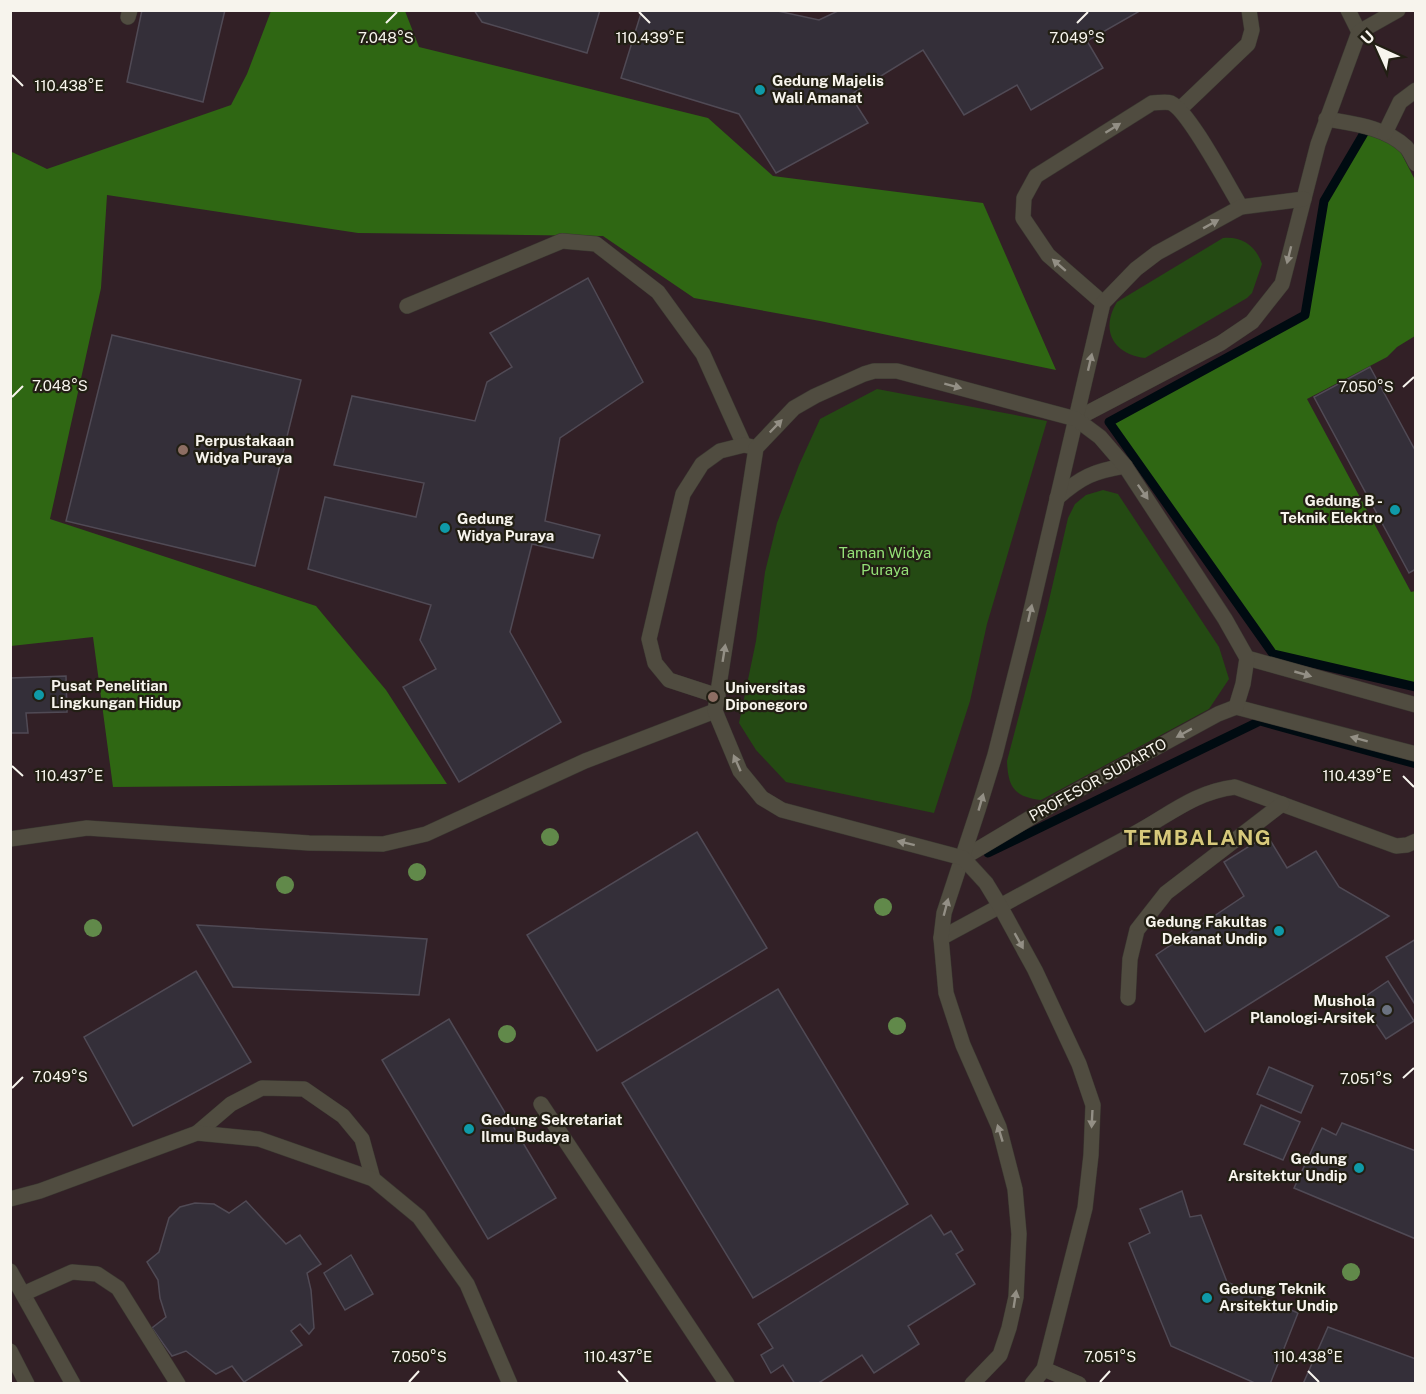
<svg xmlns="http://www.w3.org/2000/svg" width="1426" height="1394" viewBox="0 0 1426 1394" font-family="'Public Sans',sans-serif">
<rect width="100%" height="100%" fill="#221f14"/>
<rect fill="#322026" x="11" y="11" width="1404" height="1372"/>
<g fill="#244a13">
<path d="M 1223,238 C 1242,236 1256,246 1262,264 L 1252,293 L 1247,298 L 1145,358 C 1113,354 1100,330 1117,302 Z"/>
<polygon points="877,389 1047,421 987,624 970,701 934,813 786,782 756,750 739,723 756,641 765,572 777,523 799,465 820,419"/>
<path d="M 1103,490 L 1118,494 L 1219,647 L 1229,679 L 1209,709 L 1041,800 C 1014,797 1008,787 1007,761 L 1047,609 L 1068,518 L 1075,504 L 1086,495 Z"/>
</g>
<g fill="#2f6713">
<polygon points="271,11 405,11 419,47 708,118 773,176 983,203 1056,370 820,321 694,298 603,236 358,233 107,195 101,288 50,519 316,606 386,690 447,784 113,787 93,637 11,646 10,151 47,169 231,105 247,74"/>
<polygon points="1367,128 1395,141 1415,180 1415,336 1397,347 1387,357 1307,399 1411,592 1415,591 1415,687 1273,654 1109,422 1305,315 1324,201"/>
</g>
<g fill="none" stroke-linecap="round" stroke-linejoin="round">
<g stroke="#000b11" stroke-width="9">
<polyline points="1367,128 1324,201 1305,315 1109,422 1273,654 1416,687"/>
<polyline points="988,853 1260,721 1416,764"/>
</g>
</g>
<g fill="#342f39" stroke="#504a55" stroke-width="1.5">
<polygon points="142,10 225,10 203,102 127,82"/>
<polygon points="474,10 600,10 587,53 482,22"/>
<polygon points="642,10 773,10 819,20 840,10 1137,10 1138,12 1087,41 1103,68 1031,110 1017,85 964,115 923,50 850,95 868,123 776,173 739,114 621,78"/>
<polygon points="588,278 643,382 560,438 545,521 600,535 593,558 532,544 510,632 561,722 459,782 403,687 436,669 420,640 431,605 308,569 325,497 416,517 424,483 334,465 352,396 475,421 487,382 512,367 490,333"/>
<polygon points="112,335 301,380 255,566 66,521"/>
<polygon points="1370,367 1416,452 1416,569 1409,573 1314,397"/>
<polygon points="66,676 67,712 26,713 28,733 10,733 10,678"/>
<polygon points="697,832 767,948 597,1051 527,935"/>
<polygon points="1267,835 1287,868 1316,851 1339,887 1389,916 1205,1032 1156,955 1244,896 1224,862"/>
<polygon points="197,925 427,939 419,995 233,987"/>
<polygon points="1416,939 1416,1006 1386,957"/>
<polygon points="196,971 251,1062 133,1126 84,1037"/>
<polygon points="1388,981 1414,1021 1386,1039 1360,1000"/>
<polygon points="778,989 908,1204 753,1298 622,1083"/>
<polygon points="449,1019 556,1198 488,1239 382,1060"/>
<polygon points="1269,1067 1313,1086 1301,1113 1257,1094"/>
<polygon points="1261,1105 1300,1122 1283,1160 1244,1144"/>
<polygon points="1342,1123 1416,1151 1416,1239 1294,1188 1322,1128 1336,1135"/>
<polygon points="1182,1191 1190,1217 1201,1215 1227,1282 1298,1313 1270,1384 1257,1384 1171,1346 1129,1243 1150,1233 1140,1209"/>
<polygon points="246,1201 286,1244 300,1235 321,1264 307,1273 311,1290 314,1328 309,1334 300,1324 291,1331 302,1345 244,1382 232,1366 216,1374 186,1351 172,1356 152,1328 166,1317 160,1298 158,1280 147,1262 159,1252 169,1218 180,1207 195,1203 214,1204 229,1213"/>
<polygon points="931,1215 944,1235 951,1231 963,1250 956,1254 975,1284 908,1326 919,1344 874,1373 862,1355 817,1384 795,1384 783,1365 771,1373 761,1355 773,1348 758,1324"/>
<polygon points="351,1255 373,1294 345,1310 324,1273"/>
<polygon points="1328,1327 1416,1359 1416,1384 1303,1384"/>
</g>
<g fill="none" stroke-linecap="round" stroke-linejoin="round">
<g stroke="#3b3831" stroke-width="16">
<g id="lane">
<polyline points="1348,10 1359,32"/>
<polyline points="128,17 130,10"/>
<polyline points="1180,109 1248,44 1252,30 1249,10"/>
<path d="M 1326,119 C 1354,124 1385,127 1406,147 C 1410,151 1413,159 1416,164"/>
<polyline points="1385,133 1400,102 1416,90"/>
<path d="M 1103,303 L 1048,255 L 1023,218 L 1024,198 L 1036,176 L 1152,103 C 1158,103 1166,101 1171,103 C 1189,111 1228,186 1241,207"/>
<polyline points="407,306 562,241 596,244 658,292 703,354 744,445"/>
<polyline points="1076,419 1221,343 1252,322 1282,284 1318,144 1359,32 1398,10"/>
<path d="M 1057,498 C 1081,477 1094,471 1125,466"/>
<polyline points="1247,658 1416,705"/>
<polyline points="718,696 669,680 655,663 649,639 683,494 702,464 720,451 744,445 753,447"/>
<polyline points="1236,707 1416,754"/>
<polyline points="10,839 87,828 309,843 383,844 426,834 585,761 715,711"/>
<polyline points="963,858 1067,796 1218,714 1236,707"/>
<path d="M 941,938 C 1004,904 1068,869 1132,835 C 1168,816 1194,792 1235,787 L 1396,846 L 1407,845 L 1416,841"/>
<polyline points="1128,998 1130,959 1137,930 1166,893 1282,804"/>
<polyline points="541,1104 727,1384"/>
<polyline points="197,1133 231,1104 262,1088 304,1089 343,1116 362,1139 373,1179"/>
<polyline points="10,1199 40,1191 197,1133 259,1139 373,1179 419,1217 467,1284 510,1384"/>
<polyline points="10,1271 73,1384"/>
<polyline points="23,1294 72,1272 97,1274 118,1288 178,1384"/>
<polyline points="10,1351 27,1384"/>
<polyline points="1044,1369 1079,1384"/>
<polyline points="972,1384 1000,1355 1009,1328 1016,1297 1019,1234 1015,1189 999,1127 963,1045 946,993 941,938 944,913 978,810 995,755 1025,636 1103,303 1136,269 1157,253 1241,207 1304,199"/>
<polyline points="1032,1384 1044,1369 1085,1208 1091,1155 1093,1105 1079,1064 1035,970 1000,906 986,883 963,858 782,810 762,798 740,771 715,711 756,448 794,408 815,396 864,374 874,371 897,371 1076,419 1100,437 1125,466 1225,619 1247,658 1243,684 1236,707"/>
</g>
</g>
<use href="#lane" stroke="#504c40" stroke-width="15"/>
</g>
<g fill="#61894a">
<circle cx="550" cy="837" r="9"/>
<circle cx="417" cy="872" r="9"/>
<circle cx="285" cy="885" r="9"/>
<circle cx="883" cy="907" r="9"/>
<circle cx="93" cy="928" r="9"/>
<circle cx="897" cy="1026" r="9"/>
<circle cx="507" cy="1034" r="9"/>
<circle cx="1351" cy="1272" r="9"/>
</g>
<defs><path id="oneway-solid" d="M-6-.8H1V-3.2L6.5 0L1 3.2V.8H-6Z" transform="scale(1.5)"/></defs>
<g fill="#938f85">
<use href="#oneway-solid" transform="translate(1113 128) rotate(-32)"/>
<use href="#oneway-solid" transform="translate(1211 224) rotate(-29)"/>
<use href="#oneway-solid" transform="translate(1289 255) rotate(104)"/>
<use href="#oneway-solid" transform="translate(1059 265) rotate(-139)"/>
<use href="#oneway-solid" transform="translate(1090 362) rotate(-77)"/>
<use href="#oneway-solid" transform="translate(953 386) rotate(15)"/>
<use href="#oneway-solid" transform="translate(776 426) rotate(-46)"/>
<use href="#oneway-solid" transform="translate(1143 492) rotate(55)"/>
<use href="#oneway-solid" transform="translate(1030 613) rotate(-77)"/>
<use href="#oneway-solid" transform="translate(724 653) rotate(-81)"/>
<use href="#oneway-solid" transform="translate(1303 674) rotate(16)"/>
<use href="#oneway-solid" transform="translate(1184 733) rotate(151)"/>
<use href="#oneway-solid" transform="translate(1359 739) rotate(-165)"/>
<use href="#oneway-solid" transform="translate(737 763) rotate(-114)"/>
<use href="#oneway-solid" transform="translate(981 802) rotate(-74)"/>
<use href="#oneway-solid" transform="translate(906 843) rotate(-166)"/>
<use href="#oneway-solid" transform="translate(946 907) rotate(-75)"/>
<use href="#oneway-solid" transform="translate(1019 941) rotate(61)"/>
<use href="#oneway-solid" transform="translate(1092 1119) rotate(93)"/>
<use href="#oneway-solid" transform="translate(1000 1133) rotate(-107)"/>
<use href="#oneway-solid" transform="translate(1015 1299) rotate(-81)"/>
</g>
<path fill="none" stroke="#f7f4ed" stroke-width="2" d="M 639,12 L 650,23M 386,23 L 397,12M 1077,23 L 1088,12M 12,75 L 23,86M 1403,387 L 1414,377M 12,397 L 23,386M 12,766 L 23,776M 1403,776 L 1414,787M 1403,1078 L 1414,1068M 12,1088 L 23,1077M 618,1371 L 628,1382M 1308,1371 L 1319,1382M 409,1382 L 419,1371M 1100,1382 L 1110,1371"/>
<g fill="#0f9aa8" stroke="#221f14" stroke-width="2">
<circle cx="760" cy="90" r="6"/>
<circle cx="1395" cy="510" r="6"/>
<circle cx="445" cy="528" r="6"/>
<circle cx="39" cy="695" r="6"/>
<circle cx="1279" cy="931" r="6"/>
<circle cx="469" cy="1129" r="6"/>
<circle cx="1359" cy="1168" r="6"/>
<circle cx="1207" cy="1298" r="6"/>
</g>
<g fill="#8d6e63" stroke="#221f14" stroke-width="2">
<circle cx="183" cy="450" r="6"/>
<circle cx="713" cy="697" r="6"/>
</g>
<circle fill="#6b7280" stroke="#221f14" stroke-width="2" cx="1387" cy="1010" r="6"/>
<g text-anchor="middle" stroke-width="4.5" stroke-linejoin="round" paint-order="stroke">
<g font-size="15" font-weight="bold" fill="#f7f4ed" stroke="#221f14" text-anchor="start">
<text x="772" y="86">Gedung Majelis<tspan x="772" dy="17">Wali Amanat</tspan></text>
<text x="195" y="446">Perpustakaan<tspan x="195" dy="17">Widya Puraya</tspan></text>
<text x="1383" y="506" text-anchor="end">Gedung B -<tspan x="1383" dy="17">Teknik Elektro</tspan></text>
<text x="457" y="524">Gedung<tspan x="457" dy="17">Widya Puraya</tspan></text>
<text x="51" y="691">Pusat Penelitian<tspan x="51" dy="17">Lingkungan Hidup</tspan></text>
<text x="725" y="693">Universitas<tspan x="725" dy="17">Diponegoro</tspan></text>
<text x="1267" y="927" text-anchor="end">Gedung Fakultas<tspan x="1267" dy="17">Dekanat Undip</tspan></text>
<text x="1375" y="1006" text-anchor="end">Mushola<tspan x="1375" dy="17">Planologi-Arsitek</tspan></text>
<text x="481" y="1125">Gedung Sekretariat<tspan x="481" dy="17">Ilmu Budaya</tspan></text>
<text x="1347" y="1164" text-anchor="end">Gedung<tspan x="1347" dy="17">Arsitektur Undip</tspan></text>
<text x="1219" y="1294">Gedung Teknik<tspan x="1219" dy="17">Arsitektur Undip</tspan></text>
</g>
<g font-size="15" fill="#94e077" stroke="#221f14">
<text x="885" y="558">Taman Widya<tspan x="885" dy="17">Puraya</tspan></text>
</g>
<g font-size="15" fill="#f7f4ed" stroke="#221f14">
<text transform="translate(1098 780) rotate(-29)" y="5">PROFESOR SUDARTO</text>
</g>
<g font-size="21" font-weight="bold" letter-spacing="1.5" fill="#d7c97b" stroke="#221f14">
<text x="1198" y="845">TEMBALANG</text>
</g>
</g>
<g font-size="15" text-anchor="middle" fill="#f7f4ed" stroke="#221f14" stroke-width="4.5" stroke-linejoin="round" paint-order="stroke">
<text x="650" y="43">110.439°E</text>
<text x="1077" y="43">7.049°S</text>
<text x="386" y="43">7.048°S</text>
<text x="69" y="91">110.438°E</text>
<text x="60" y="391">7.048°S</text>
<text x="1366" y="392">7.050°S</text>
<text x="1357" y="781">110.439°E</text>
<text x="69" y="781">110.437°E</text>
<text x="60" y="1082">7.049°S</text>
<text x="1366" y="1084">7.051°S</text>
<text x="419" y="1362">7.050°S</text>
<text x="1110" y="1362">7.051°S</text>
<text x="618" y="1362">110.437°E</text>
<text x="1308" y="1362">110.438°E</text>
</g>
<rect width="1426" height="1394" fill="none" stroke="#f7f4ed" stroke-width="24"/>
<g transform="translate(1378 48) rotate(315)" stroke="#221f14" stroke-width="4.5" paint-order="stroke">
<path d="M0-4.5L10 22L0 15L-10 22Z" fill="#f7f4ed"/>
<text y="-9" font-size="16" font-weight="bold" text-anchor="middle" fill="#f7f4ed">U</text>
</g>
</svg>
